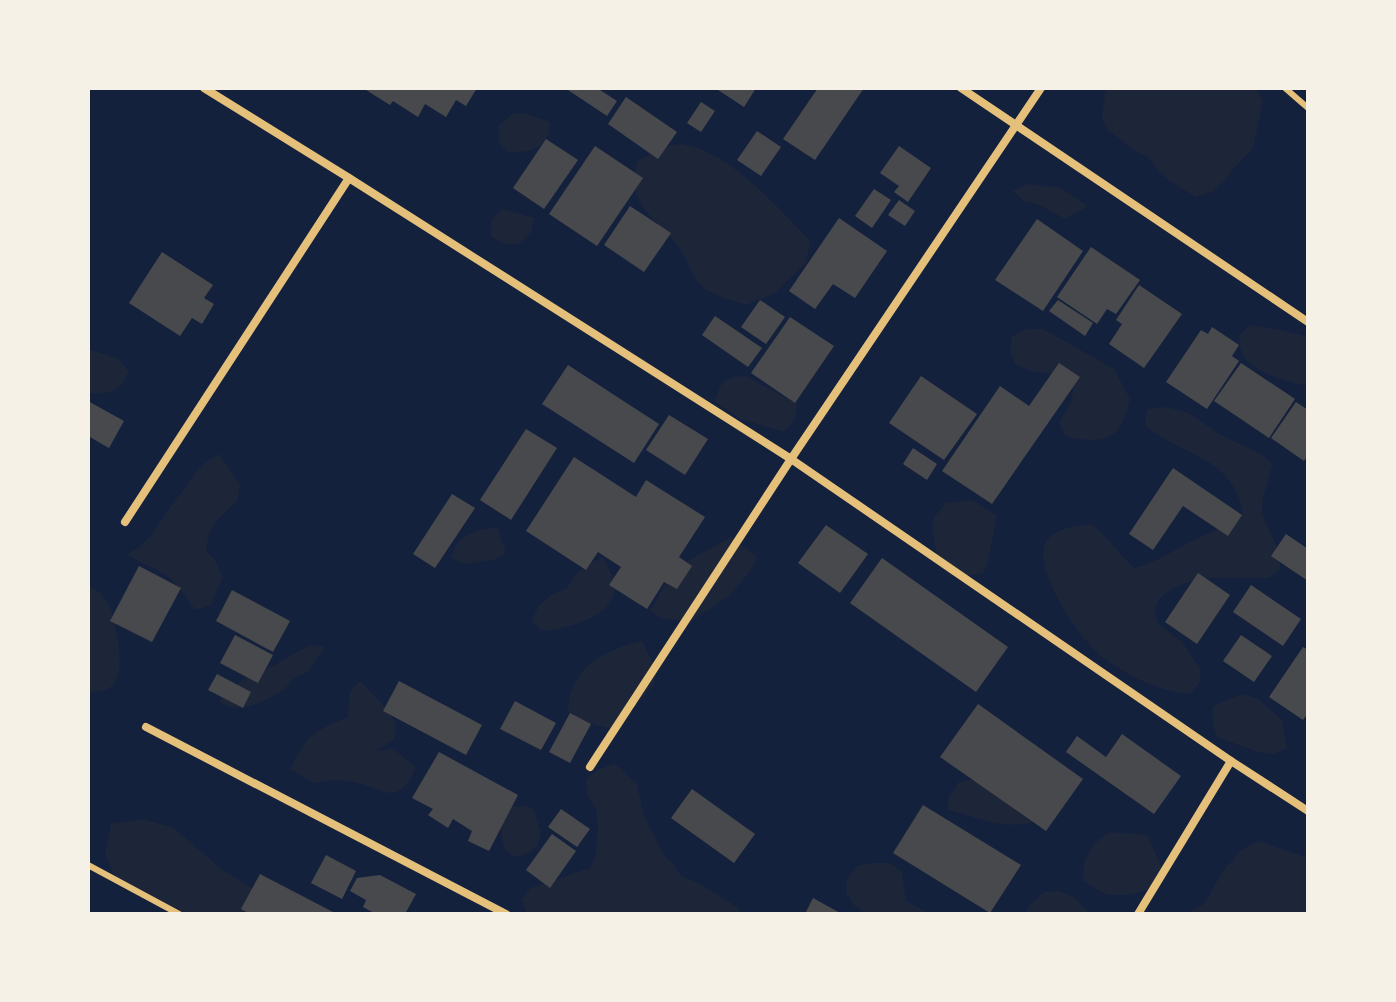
<svg xmlns="http://www.w3.org/2000/svg" width="1396" height="1002" viewBox="0 0 1396 1002" font-family="Jost,sans-serif">
<rect width="100%" height="100%" fill="#14213d"/>
<g fill="#1d2539">
<polygon points="1106,88 1256,88 1263,101 1253,148 1233,169 1223,182 1212,192 1196,197 1170,181 1158,170 1148,157 1134,150 1107,129 1102,117"/>
<path d="M 512,114 L 526,114 L 550,122 C 549,126 550,131 548,135 C 542,151 522,153 507,152 L 498,141 L 499,125 Z"/>
<path d="M 681,144 C 728,150 778,207 810,241 L 806,263 L 775,293 L 746,305 C 733,300 717,297 705,289 C 692,279 690,265 682,252 C 670,232 641,214 636,192 C 633,182 635,171 637,161 L 666,146 Z"/>
<polygon points="1027,184 1060,188 1088,206 1065,219 1038,204 1024,201 1013,191"/>
<polygon points="502,209 534,218 531,232 519,244 504,244 491,236 491,221"/>
<path d="M 1249,325 L 1280,330 L 1308,337 L 1308,386 C 1292,383 1258,373 1247,361 C 1240,354 1240,346 1239,336 Z"/>
<path d="M 1027,329 L 1043,329 L 1114,369 L 1130,399 C 1121,441 1105,445 1065,436 L 1059,422 C 1069,409 1074,399 1073,382 L 1061,375 L 1031,371 L 1015,364 L 1010,351 L 1012,336 Z"/>
<path d="M 88,349 L 119,359 L 129,372 C 118,394 111,393 88,394 Z"/>
<path d="M 746,376 L 797,404 L 795,419 L 784,432 L 740,419 L 715,402 C 720,381 725,377 746,376 Z"/>
<path d="M 1162,407 C 1193,411 1193,417 1218,433 C 1237,445 1256,447 1272,464 C 1270,480 1262,494 1262,508 C 1263,524 1274,536 1278,551 C 1280,557 1280,563 1280,570 L 1269,578 L 1202,578 L 1173,588 L 1162,596 L 1154,609 L 1158,624 L 1182,642 L 1200,668 L 1200,682 L 1190,694 C 1162,692 1127,676 1105,659 C 1083,644 1031,569 1046,542 C 1054,528 1077,526 1091,524 C 1108,536 1118,553 1134,568 C 1155,563 1172,551 1192,541 C 1210,532 1228,527 1243,513 C 1232,455 1183,458 1145,425 L 1147,410 Z"/>
<path d="M 219,454 L 240,484 L 238,500 L 217,520 L 209,534 L 206,550 L 216,562 L 223,577 L 211,605 L 196,610 C 185,599 180,585 167,576 C 154,566 141,565 128,554 L 141,546 L 151,535 L 195,473 L 206,462 Z"/>
<polygon points="972,500 997,516 987,566 983,573 976,575 951,576 940,567 937,560 932,523 935,516 946,503"/>
<path d="M 497,527 L 506,553 L 494,560 L 464,564 L 451,558 C 459,533 473,531 497,527 Z"/>
<path d="M 731,537 L 757,557 L 751,570 L 730,595 L 692,621 L 662,619 L 650,610 C 659,599 660,592 667,582 C 682,560 709,550 731,537 Z"/>
<path d="M 603,557 C 606,564 612,573 614,581 C 623,615 565,630 541,631 L 532,621 L 538,607 L 551,595 L 567,588 L 576,574 L 589,564 Z"/>
<path d="M 88,585 L 101,593 L 110,606 C 114,625 129,670 112,686 C 106,692 96,691 88,692 Z"/>
<path d="M 642,641 L 657,671 L 653,685 L 623,721 L 612,729 L 582,721 L 568,711 C 568,669 605,649 642,641 Z"/>
<path d="M 311,645 L 325,647 L 308,672 L 294,678 L 284,690 L 268,699 L 251,706 L 233,708 L 219,702 C 237,677 258,675 282,661 C 292,655 300,650 311,645 Z"/>
<path d="M 360,681 L 389,711 L 396,724 L 394,739 L 380,749 L 374,748 L 381,751 L 392,748 L 416,767 C 411,778 404,793 390,793 C 385,793 376,789 371,787 C 352,780 334,778 314,783 L 290,769 C 308,734 312,732 348,717 L 350,692 Z"/>
<polygon points="1242,694 1257,698 1282,720 1287,748 1273,754 1258,752 1217,737 1213,723 1213,706"/>
<polygon points="615,764 637,784 643,814 664,855 674,865 682,877 697,882 738,908 741,914 527,913 521,900 531,888 590,868 596,855 598,825 596,809 587,795 586,779 599,769"/>
<path d="M 974,779 L 1002,792 L 1033,822 C 1000,831 978,816 947,810 L 949,796 L 959,782 Z"/>
<path d="M 524,806 L 533,808 L 541,832 L 538,846 C 532,850 526,855 520,856 C 497,859 500,820 505,807 Z"/>
<polygon points="143,819 174,828 220,868 278,905 277,914 176,914 118,881 105,855 111,824"/>
<path d="M 1110,832 L 1147,835 L 1164,872 L 1155,885 L 1141,892 L 1126,895 L 1107,895 L 1083,881 C 1082,858 1090,844 1110,832 Z"/>
<polygon points="1258,841 1308,858 1308,914 1187,914 1205,903 1221,874 1241,850"/>
<polygon points="872,863 890,863 902,872 906,901 930,914 866,914 854,905 846,893 847,878 858,866"/>
<polygon points="1059,891 1074,897 1084,908 1094,914 1024,914 1033,902 1044,892"/>
</g>
<g fill="#48494c">
<polygon points="363,88 477,88 466,106 456,100 446,117 425,104 418,117 393,101 390,105"/>
<polygon points="565,88 597,88 617,101 607,116"/>
<polygon points="715,88 756,88 744,107"/>
<polygon points="818,88 864,88 815,160 783,139"/>
<polygon points="626,97 677,132 658,159 608,124"/>
<polygon points="701,102 715,111 701,132 687,123"/>
<polygon points="757,131 781,147 761,176 737,160"/>
<polygon points="546,139 578,160 544,209 513,188"/>
<polygon points="595,146 643,178 597,246 549,214"/>
<polygon points="899,146 931,168 908,202 894,192 899,186 880,173"/>
<polygon points="874,189 891,200 872,228 855,216"/>
<polygon points="899,200 915,211 905,226 888,215"/>
<polygon points="630,206 671,233 644,272 604,245"/>
<polygon points="839,218 887,251 855,298 833,284 815,309 789,291"/>
<polygon points="1037,219 1083,251 1043,311 995,280"/>
<polygon points="1091,247 1140,280 1116,314 1107,309 1097,324 1057,297"/>
<polygon points="162,252 213,285 204,298 214,304 202,324 192,318 180,336 129,303"/>
<polygon points="1139,285 1182,314 1144,368 1109,344 1122,324 1116,320"/>
<polygon points="760,300 785,317 766,344 741,327"/>
<polygon points="1058,300 1093,323 1085,336 1049,311"/>
<polygon points="715,316 762,348 748,367 702,335"/>
<polygon points="790,317 834,346 795,403 751,373"/>
<polygon points="1212,327 1239,345 1232,356 1239,361 1207,409 1166,382 1201,330 1208,334"/>
<polygon points="1059,363 1080,377 992,504 942,471 1000,386 1029,406"/>
<polygon points="1241,363 1295,399 1269,438 1214,401"/>
<polygon points="568,365 659,424 634,463 542,404"/>
<polygon points="921,376 977,414 944,460 889,423"/>
<polygon points="88,401 124,421 109,448 88,436"/>
<polygon points="1296,402 1308,410 1308,455 1304,461 1271,438"/>
<polygon points="669,415 708,439 685,475 646,450"/>
<polygon points="526,429 557,448 511,520 480,500"/>
<polygon points="913,448 937,464 927,480 903,464"/>
<polygon points="574,457 636,497 646,480 705,517 679,557 692,566 677,589 664,582 647,609 609,585 621,567 598,552 586,570 526,531"/>
<polygon points="1173,468 1242,515 1228,536 1183,506 1153,550 1129,534"/>
<polygon points="452,494 475,508 435,568 413,554"/>
<polygon points="826,525 868,554 840,593 798,563"/>
<polygon points="1286,534 1308,549 1308,581 1271,556"/>
<polygon points="882,558 1008,647 976,692 850,603"/>
<polygon points="139,566 181,588 152,642 110,621"/>
<polygon points="1198,573 1230,595 1197,644 1165,622"/>
<polygon points="1251,585 1301,619 1283,646 1233,612"/>
<polygon points="232,590 290,621 273,652 216,621"/>
<polygon points="235,635 273,655 258,683 220,663"/>
<polygon points="1241,635 1272,656 1254,682 1223,661"/>
<polygon points="1303,647 1308,650 1308,713 1303,720 1269,697"/>
<polygon points="217,674 251,692 243,708 208,690"/>
<polygon points="399,681 482,725 466,755 383,711"/>
<polygon points="515,701 556,723 541,750 500,729"/>
<polygon points="978,704 1083,779 1046,831 940,757"/>
<polygon points="570,713 591,724 570,763 549,752"/>
<polygon points="1122,734 1181,776 1154,814 1066,752 1077,736 1106,757"/>
<polygon points="439,752 518,795 489,851 468,841 472,831 453,819 448,828 428,815 433,809 412,798"/>
<polygon points="692,789 755,834 734,863 671,818"/>
<polygon points="923,805 1021,865 990,913 893,853"/>
<polygon points="561,809 590,829 577,847 548,827"/>
<polygon points="552,834 576,851 550,888 526,870"/>
<polygon points="326,855 356,871 342,899 311,883"/>
<polygon points="260,874 333,912 332,914 250,914 241,909"/>
<polygon points="380,875 416,894 405,914 373,914 374,913 363,907 366,900 350,891 357,878"/>
<polygon points="813,898 842,914 805,914"/>
</g>
<g fill="none" stroke-linecap="round" stroke-linejoin="round">
<g stroke="#e5c07b" stroke-width="6">
<polyline points="1285,88 1308,108"/>
<polyline points="88,865 179,914"/>
</g>
<g stroke="#e5c07b" stroke-width="8">
<polyline points="204,88 349,178 791,459 1231,761 1308,811"/>
<polyline points="961,88 1308,322"/>
<polyline points="125,522 349,178"/>
<polyline points="146,727 506,914"/>
<polyline points="590,767 791,459 1041,88"/>
<polyline points="1138,914 1231,761"/>
</g>
</g>
<rect width="1396" height="1002" fill="none" stroke="#f6f1e7" stroke-width="180"/>
</svg>
